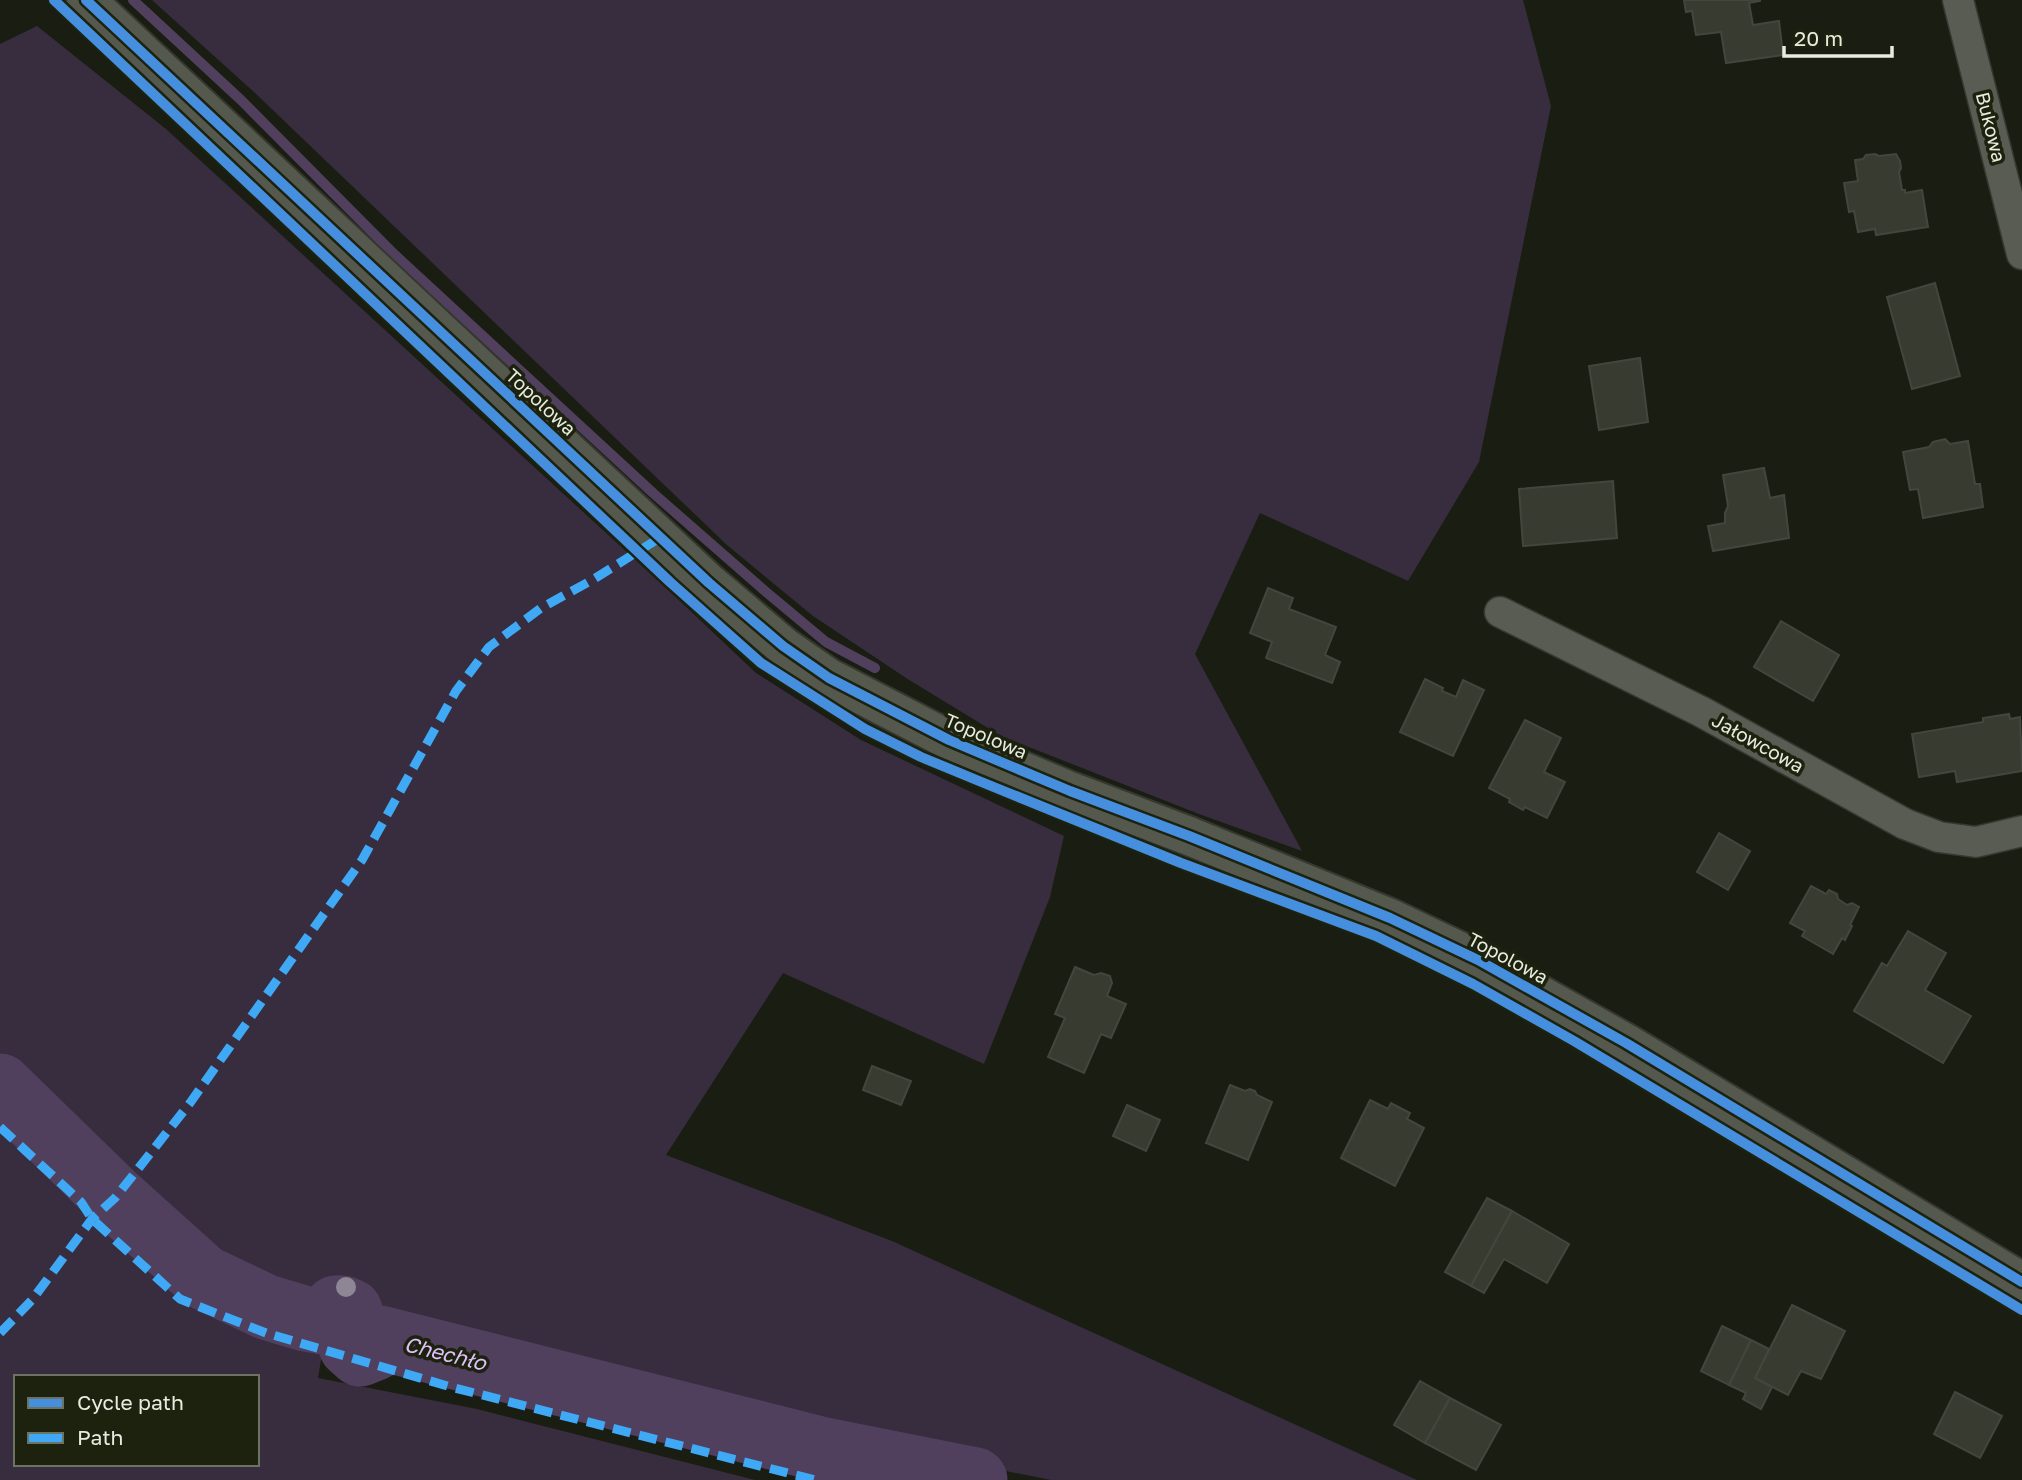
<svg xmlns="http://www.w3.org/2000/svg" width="2022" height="1480" viewBox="0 0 2022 1480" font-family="'Golos Text',sans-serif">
<rect width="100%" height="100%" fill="#1a1d12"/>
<g fill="#372d3f" fill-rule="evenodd">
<polygon points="152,0 1523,0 1551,106 1479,462 1408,581 1260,513 1195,654 1302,851 1199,814 1001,736 906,678 813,616 727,545 254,92"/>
<polygon points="37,26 166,129 666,588 756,673 861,740 1064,836 1050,897 984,1064 783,973 666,1155 892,1241 1417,1480 1051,1480 868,1444 269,1299 206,1267 106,1176 0,1068 0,44"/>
<path d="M 0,1106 L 193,1283 L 242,1310 L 325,1336 L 318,1378 L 477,1409 L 755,1480 L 0,1480 ZM 16,1377 L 257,1377 L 257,1464 L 16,1464 Z"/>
</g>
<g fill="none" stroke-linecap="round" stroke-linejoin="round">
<polyline stroke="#50405e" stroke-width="10" points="133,0 241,100 394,254 653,493 765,591 826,642 875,668"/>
<path stroke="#50405e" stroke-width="65" d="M 0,1086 L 115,1198 L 203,1277 L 266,1307 L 306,1319 L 329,1323 L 336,1308 L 343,1308 L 350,1311 C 354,1324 350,1333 351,1346 L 360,1354 L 375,1348 L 380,1338 L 824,1450 L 975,1480"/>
</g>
<g fill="#383c30" stroke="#43463d" stroke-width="2">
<polygon points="1684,0 1760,0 1760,1 1749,3 1753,25 1779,21 1783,55 1726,63 1721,32 1696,35 1692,11 1686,12"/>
<polygon points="1875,154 1879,156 1896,154 1900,161 1901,168 1899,172 1902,190 1905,190 1905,193 1922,190 1928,227 1876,235 1875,229 1858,232 1854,211 1849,212 1844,183 1858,181 1855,160 1863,159 1866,155"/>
<polygon points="1935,283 1960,376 1912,389 1887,297"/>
<polygon points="1640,358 1648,422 1599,430 1589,366"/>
<polygon points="1945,439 1950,444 1968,441 1975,484 1980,484 1983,507 1923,518 1918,489 1910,490 1903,452 1929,447 1933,442"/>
<polygon points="1764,468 1770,498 1784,495 1789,538 1713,551 1708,526 1725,523 1725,513 1728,506 1723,475"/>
<polygon points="1613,481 1617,538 1523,546 1519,489"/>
<polygon points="1268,588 1293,598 1289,609 1336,627 1325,655 1340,662 1332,683 1266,658 1272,642 1250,633"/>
<polygon points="1781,621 1839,655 1813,701 1754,667"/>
<polygon points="1425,679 1443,688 1442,691 1456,697 1463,680 1484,690 1453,756 1400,732"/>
<polygon points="2009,714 2010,719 2020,717 2022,771 1957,782 1955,771 1919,777 1912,734 1983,722 1983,718"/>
<polygon points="1525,720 1561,738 1544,772 1565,782 1547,818 1525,807 1523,810 1509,802 1510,799 1489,788"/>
<polygon points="1719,833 1750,851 1728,890 1697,872"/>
<polygon points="1811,886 1826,894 1829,890 1837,894 1838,899 1847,905 1852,903 1859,907 1850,925 1852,926 1845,940 1842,938 1833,954 1802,936 1805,931 1790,923"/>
<polygon points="1908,931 1946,953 1925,990 1971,1016 1943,1063 1854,1011 1882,963 1887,966"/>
<polygon points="1075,967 1094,975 1101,973 1110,976 1112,983 1107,996 1126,1004 1111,1038 1101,1034 1084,1073 1048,1057 1065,1018 1055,1014"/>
<polygon points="872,1066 911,1081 901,1105 863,1090"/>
<polygon points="1230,1085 1245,1091 1250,1089 1255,1091 1257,1095 1272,1102 1248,1160 1206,1143"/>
<polygon points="1370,1100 1388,1109 1391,1103 1410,1113 1407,1119 1424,1128 1395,1186 1341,1158"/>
<polygon points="1127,1105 1160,1120 1146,1151 1113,1136"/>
<polygon points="1487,1198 1512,1211 1471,1286 1445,1272"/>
<polygon points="1512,1211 1569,1244 1547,1283 1504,1259 1484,1293 1471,1286"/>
<polygon points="1792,1305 1845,1331 1821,1379 1801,1371 1788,1395 1755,1378"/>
<polygon points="1722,1326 1751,1340 1729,1385 1701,1371"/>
<polygon points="1751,1340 1769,1349 1755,1378 1772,1387 1761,1409 1743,1399 1746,1393 1729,1385"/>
<polygon points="1420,1381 1450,1398 1425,1443 1394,1425"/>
<polygon points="1955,1392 2002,1416 1980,1458 1934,1434"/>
<polygon points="1450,1398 1501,1425 1476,1470 1425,1443"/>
</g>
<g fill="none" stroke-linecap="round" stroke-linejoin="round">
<g stroke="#363830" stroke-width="33">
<g id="street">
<polyline points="1958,0 2022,254"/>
<polyline points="1500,612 1702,712 1905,824 1939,837 1976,842 2022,831"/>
</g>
</g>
<g stroke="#363830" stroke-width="42">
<polyline id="secondary" points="86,0 709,583 783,646 829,678 949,740 1070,791 1189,836 1390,918 1478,960 1626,1043 2022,1282"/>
</g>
<use href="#street" stroke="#595c53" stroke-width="30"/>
<use href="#secondary" stroke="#54584d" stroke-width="38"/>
<g stroke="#3fa9f5" stroke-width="9" stroke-dasharray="18 9" stroke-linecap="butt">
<polyline points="0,1127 81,1202 92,1219 180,1299 266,1333 451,1387 815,1480"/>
<polyline points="0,1333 32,1300 92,1219 115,1198 190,1103 362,860 456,691 489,647 541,608 594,579 661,537"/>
</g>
<g stroke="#1c220e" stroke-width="15">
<g id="cycleway">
<polyline points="54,0 670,582 761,663 865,729 921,757 979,781 1181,863 1376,936 1473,984 1574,1041 2022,1310"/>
<polyline points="86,0 709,583 783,646 829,678 949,740 1070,791 1189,836 1390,918 1478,960 1626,1043 2022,1282"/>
</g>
</g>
<use href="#cycleway" stroke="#468fdf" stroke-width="10"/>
</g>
<circle fill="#8e8694" cx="346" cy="1287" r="10"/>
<g text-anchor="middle" stroke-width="7" stroke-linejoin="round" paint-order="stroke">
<g font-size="19" fill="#e7ecdf" stroke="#1c220e">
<text transform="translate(1991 127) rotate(76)" y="7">Bukowa</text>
<text transform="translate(541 402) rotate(43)" y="7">Topolowa</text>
<text transform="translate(986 736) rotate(23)" y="7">Topolowa</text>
<text transform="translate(1758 743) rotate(29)" y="7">Jałowcowa</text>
<text transform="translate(1508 958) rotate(28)" y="7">Topolowa</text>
</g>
<g font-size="21" font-style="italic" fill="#dec0fc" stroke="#1c220e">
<text transform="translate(445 1354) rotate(14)" y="7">Chechło</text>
</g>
</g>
<rect x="14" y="1375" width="245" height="91" fill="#1c220e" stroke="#6d7362" stroke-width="2"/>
<rect x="28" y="1398" width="35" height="10" fill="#468fdf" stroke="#6d7362" stroke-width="2"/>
<text x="77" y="1410" font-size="21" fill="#e7ecdf">Cycle path</text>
<rect x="28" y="1433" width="35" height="10" fill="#3fa9f5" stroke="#6d7362" stroke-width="2"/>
<text x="77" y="1445" font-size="21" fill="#e7ecdf">Path</text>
<path d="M1784 46v10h108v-10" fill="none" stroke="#e7ecdf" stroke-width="3.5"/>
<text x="1794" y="46" font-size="21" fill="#e7ecdf" stroke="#1c220e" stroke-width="5" paint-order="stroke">20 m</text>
</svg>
